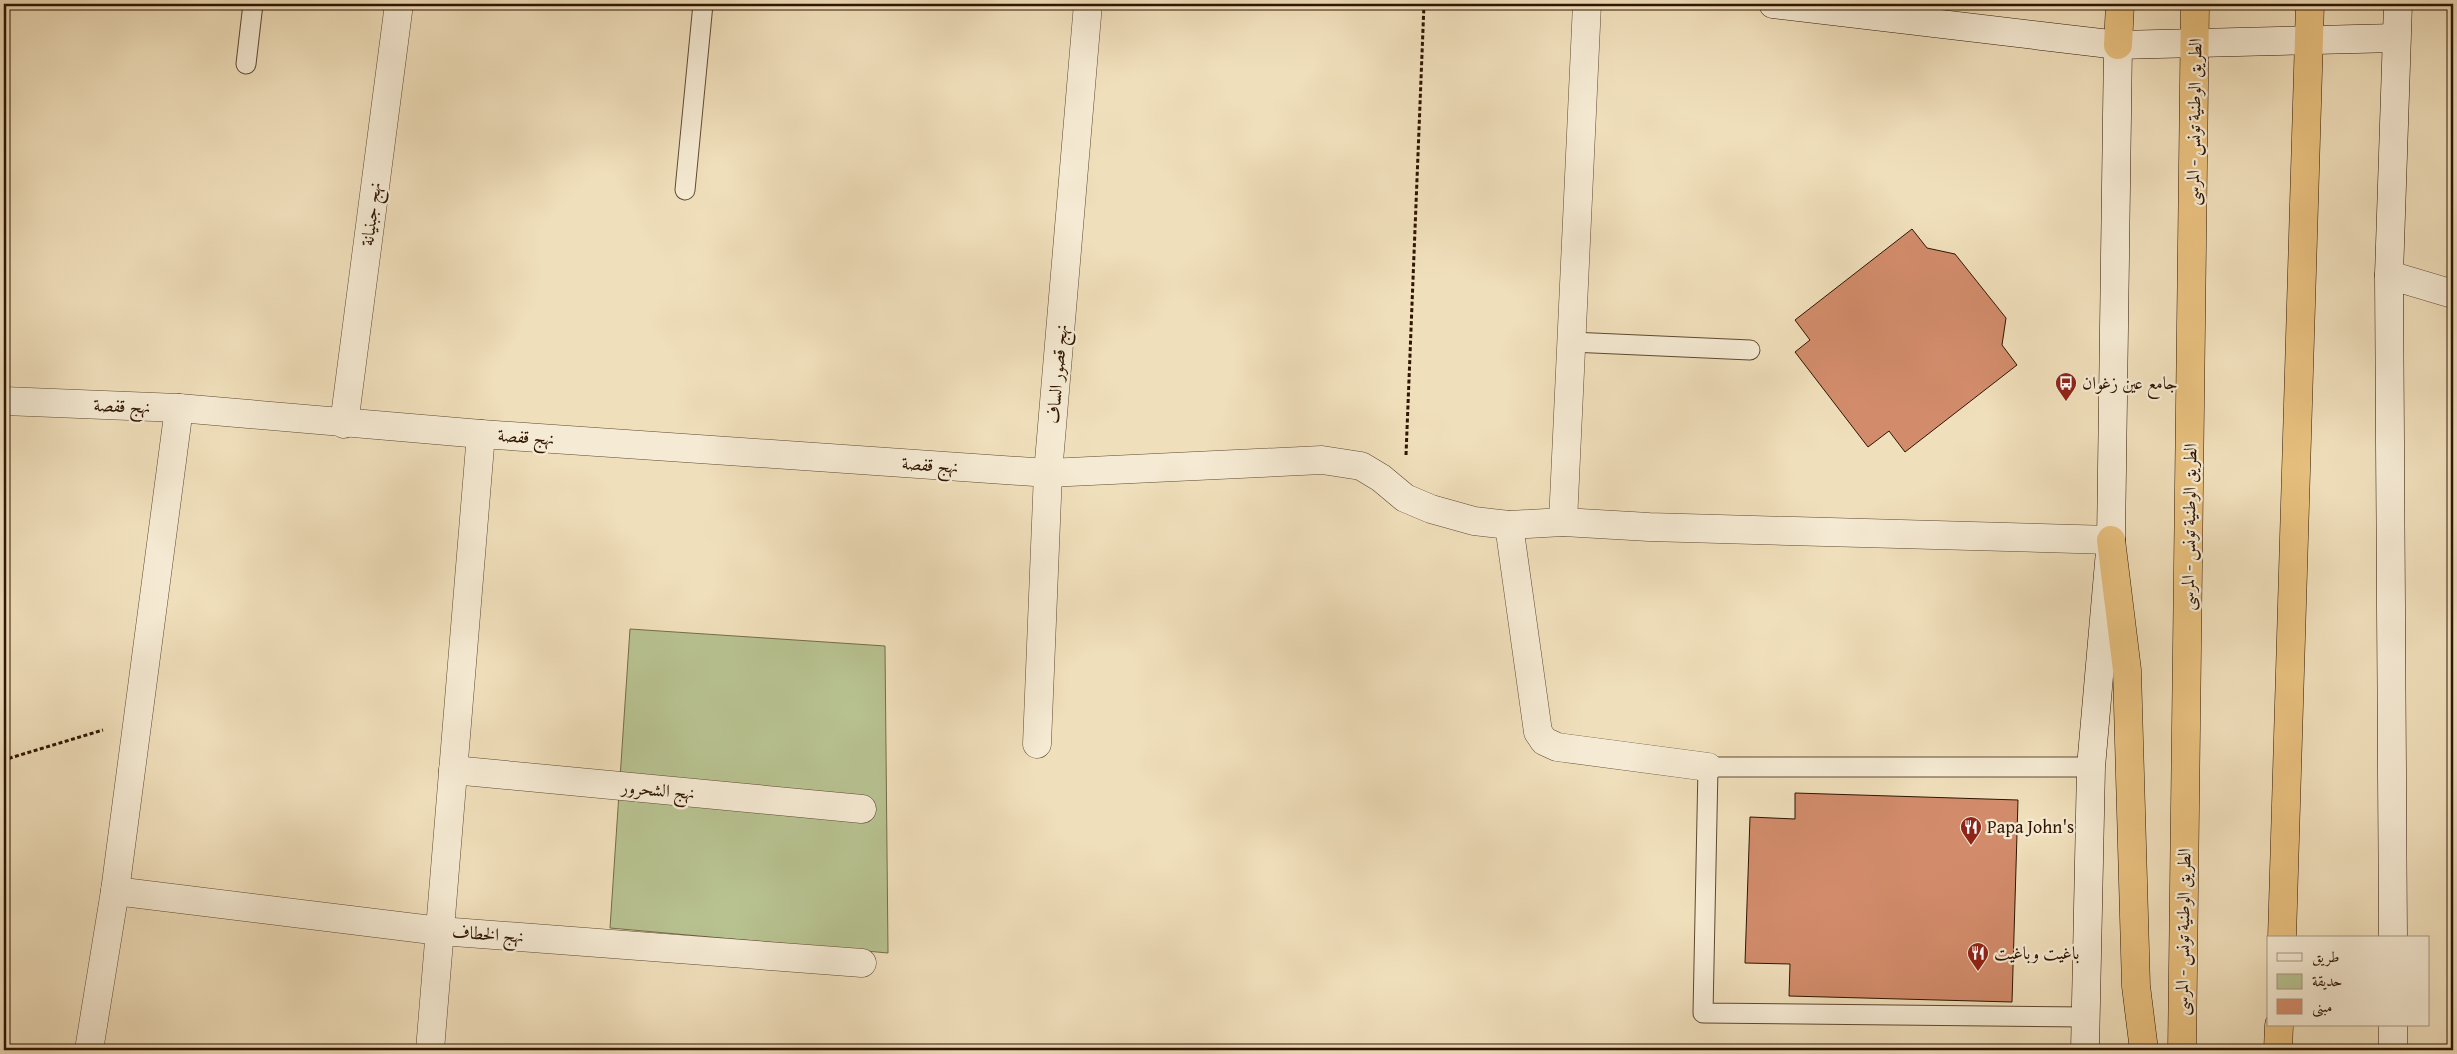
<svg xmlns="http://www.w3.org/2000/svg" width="2457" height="1054" viewBox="0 0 2457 1054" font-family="'Gentium Book Plus',Amiri,serif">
<rect width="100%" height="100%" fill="#f0dfbb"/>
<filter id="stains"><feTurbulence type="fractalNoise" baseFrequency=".004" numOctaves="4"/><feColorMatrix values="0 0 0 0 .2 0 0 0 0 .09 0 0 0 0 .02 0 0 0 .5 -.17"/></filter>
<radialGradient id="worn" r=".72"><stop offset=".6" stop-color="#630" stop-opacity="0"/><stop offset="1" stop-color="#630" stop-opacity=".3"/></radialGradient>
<polygon fill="#b8c291" stroke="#746c49" points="630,629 885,646 888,953 610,928"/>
<g fill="#d28c6b" stroke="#2f1501">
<polygon points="1912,229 1927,248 1955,254 2006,318 2002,345 2017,365 1905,452 1889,431 1868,447 1795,352 1810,340 1795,320"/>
<polygon points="1795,793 2018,800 2012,1002 1789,996 1790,964 1745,963 1750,817 1795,819"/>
</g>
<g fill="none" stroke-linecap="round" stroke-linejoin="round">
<g stroke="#5f4830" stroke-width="21">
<g id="lane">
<polyline points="246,64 253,4"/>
<polyline points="685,190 703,4"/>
<polyline points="1571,342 1750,350"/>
<polyline points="2085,1017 1703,1013 1708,767 2091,767"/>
</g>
</g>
<g stroke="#5f4830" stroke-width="29">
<g id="street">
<polyline points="2389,275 2453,294"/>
<polyline points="4,401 179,408 481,434 1048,473 1322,460 1361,466 1381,478 1405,498 1431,509 1474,521 1509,525 1563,522 1649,527 2111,540"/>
<polyline points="344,424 399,4"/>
<polyline points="1563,522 1587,4"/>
<polyline points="1509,525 1538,732 1544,741 1557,747 1708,767"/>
<polyline points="1037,744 1048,473 1088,4"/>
<polyline points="453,770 862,809"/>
<polyline points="115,891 440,931 862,963"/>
<polyline points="89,1050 115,891 179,408"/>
<polyline points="430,1050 481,434"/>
</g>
</g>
<g stroke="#2f1501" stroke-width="29">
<g id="secondary">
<polyline points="1773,4 2118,45 2396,38"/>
<polyline points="2393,938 2389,275 2398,4"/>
<polyline points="2393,1025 2393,1050"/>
<polyline points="2085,1050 2091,767 2111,540 2118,45"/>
</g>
</g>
<g stroke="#2f1501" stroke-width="29">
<g id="highway">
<polyline points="2118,45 2120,4"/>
<polyline points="2111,540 2127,670 2136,986 2144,1050"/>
<polyline points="2282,938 2310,4"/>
<polyline points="2182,1050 2195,4"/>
<polyline points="2278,1050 2279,1025"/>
</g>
</g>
<g stroke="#2f1501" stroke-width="3" stroke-dasharray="4 2.5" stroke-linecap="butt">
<polyline points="1406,455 1424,4"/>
<polyline points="4,763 10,758 103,730"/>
</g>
<use href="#lane" stroke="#f5ead3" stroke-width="19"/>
<use href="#street" stroke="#f5ead3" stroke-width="28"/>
<use href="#secondary" stroke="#f5ead3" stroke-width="28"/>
<use href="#highway" stroke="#e8c07e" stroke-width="28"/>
</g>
<defs>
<g id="bus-pin" transform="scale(1.125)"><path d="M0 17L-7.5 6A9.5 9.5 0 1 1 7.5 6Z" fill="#8f2418" stroke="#f5ead3"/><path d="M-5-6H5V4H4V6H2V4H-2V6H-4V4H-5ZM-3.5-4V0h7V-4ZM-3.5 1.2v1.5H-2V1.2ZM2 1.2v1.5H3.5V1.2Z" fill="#fff"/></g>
<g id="restaurant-pin" transform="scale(1.125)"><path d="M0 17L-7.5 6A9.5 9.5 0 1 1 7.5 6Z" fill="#8f2418" stroke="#f5ead3"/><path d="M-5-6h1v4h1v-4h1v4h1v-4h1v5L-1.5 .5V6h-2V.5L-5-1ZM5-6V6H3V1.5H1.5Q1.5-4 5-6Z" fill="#fff"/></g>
</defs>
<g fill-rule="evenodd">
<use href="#bus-pin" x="2066" y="383"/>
<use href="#restaurant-pin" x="1971" y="827"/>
<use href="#restaurant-pin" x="1978" y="953"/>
</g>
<g text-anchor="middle" stroke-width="4.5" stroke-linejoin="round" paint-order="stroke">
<g font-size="18" fill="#2f1501" stroke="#f5ead3">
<text transform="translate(2194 122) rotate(-89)" y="6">الطريق الوطنية تونس - المرسى</text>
<text transform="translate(371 214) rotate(-83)" y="6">نهج جبنيانة</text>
<text transform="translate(1057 374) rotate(-85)" y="6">نهج قصور الساف</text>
<text transform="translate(122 406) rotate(2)" y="6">نهج قفصة</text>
<text transform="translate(526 437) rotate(4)" y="6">نهج قفصة</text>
<text transform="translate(930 465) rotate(4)" y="6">نهج قفصة</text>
<text transform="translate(2189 527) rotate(-89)" y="6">الطريق الوطنية تونس - المرسى</text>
<text transform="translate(658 790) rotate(5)" y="6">نهج الشحرور</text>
<text transform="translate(2183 932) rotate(-89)" y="6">الطريق الوطنية تونس - المرسى</text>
<text transform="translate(488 934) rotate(4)" y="6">نهج الخطاف</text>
</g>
<g font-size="18" fill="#2f1501" stroke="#f5ead3" text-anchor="start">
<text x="2082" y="389">جامع عين زغوان</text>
<text x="1987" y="833">Papa John's</text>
<text x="1994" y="959">باغيت وباغيت</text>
</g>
</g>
<rect width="2457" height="1054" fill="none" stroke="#f0dfbb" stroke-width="20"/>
<rect x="5" y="5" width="2447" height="1044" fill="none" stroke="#2f1501" stroke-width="2.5"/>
<rect x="10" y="10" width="2437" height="1034" fill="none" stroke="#2f1501"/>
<rect x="2267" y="936" width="162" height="90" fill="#f5ead3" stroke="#a6957f"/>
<rect x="2277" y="953" width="25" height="8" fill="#f5ead3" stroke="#a6957f"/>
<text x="2312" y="962" font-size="15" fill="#2f1501">طريق</text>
<rect x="2277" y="974" width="25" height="15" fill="#b8c291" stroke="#a6957f"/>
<text x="2312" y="986" font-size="15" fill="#2f1501">حديقة</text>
<rect x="2277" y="999" width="25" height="15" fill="#d28c6b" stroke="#a6957f"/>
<text x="2312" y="1012" font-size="15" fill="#2f1501">مبنى</text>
<rect width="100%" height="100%" filter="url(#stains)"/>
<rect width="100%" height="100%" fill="url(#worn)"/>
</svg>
